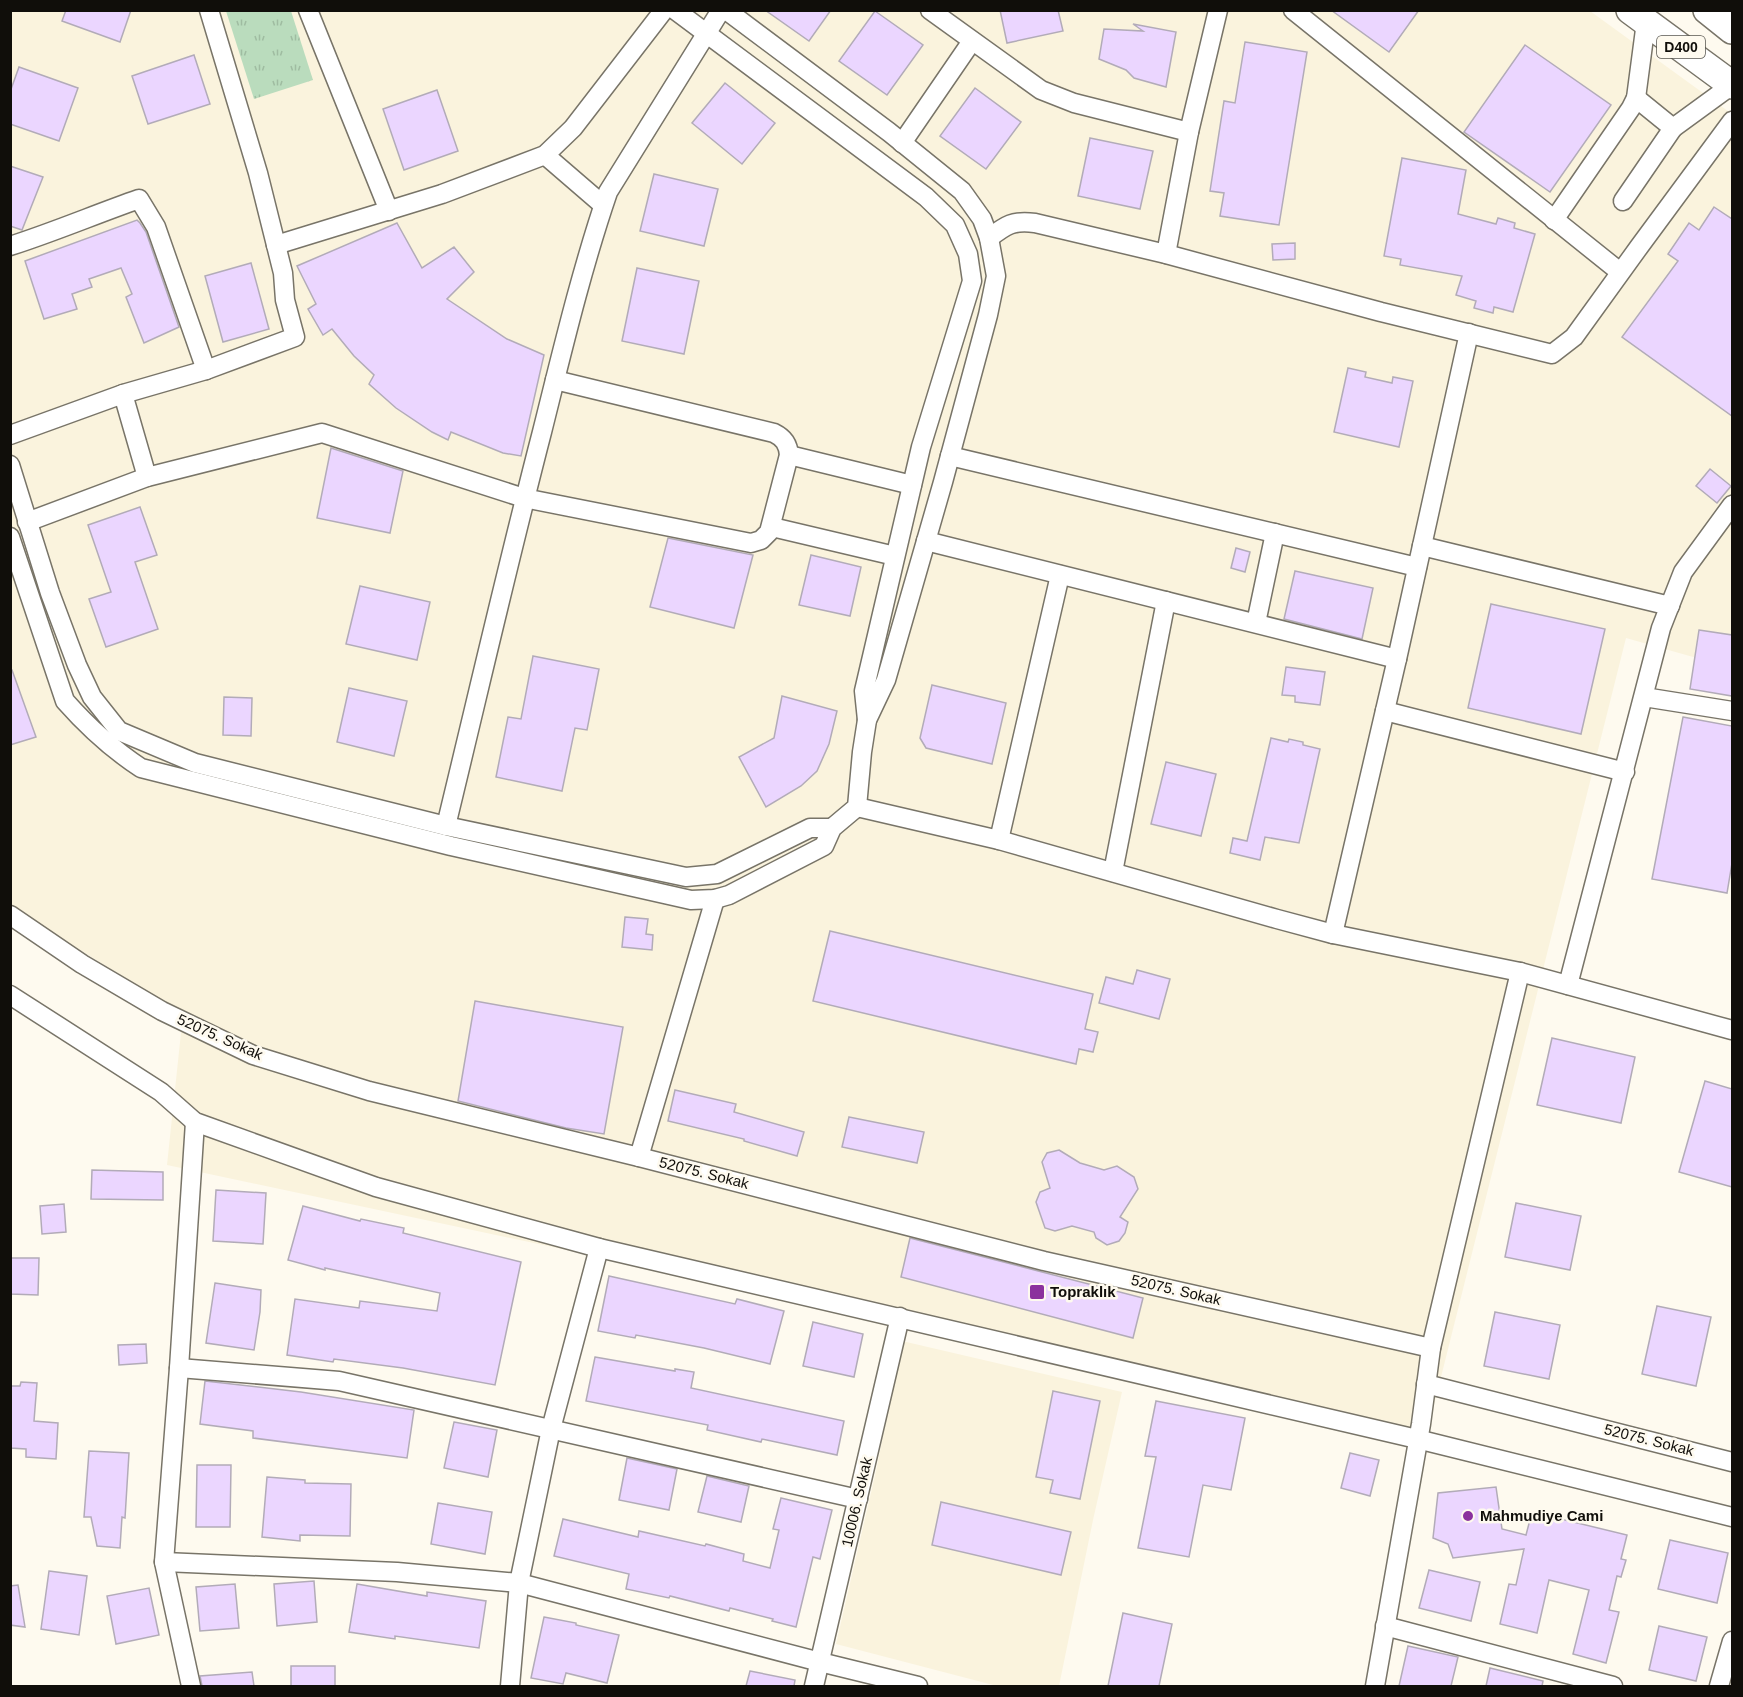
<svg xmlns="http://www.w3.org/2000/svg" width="1743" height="1697" viewBox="0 0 1743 1697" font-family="Helvetica,sans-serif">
<defs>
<pattern id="grass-tufts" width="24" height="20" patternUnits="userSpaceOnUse" patternTransform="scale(1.5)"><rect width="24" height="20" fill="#badcbd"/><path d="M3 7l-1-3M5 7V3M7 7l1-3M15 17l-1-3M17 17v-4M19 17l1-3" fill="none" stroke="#9fbca1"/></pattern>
</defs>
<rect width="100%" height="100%" fill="#fefaef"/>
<g fill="#faf3dd">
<polygon points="10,11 1590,11 1732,114 1732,668 1626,638 1427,1433 167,1165 183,1014 11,907"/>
<polygon points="902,1341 1122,1392 1093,1520 1059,1686 997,1686 836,1644 876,1471"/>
</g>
<polygon fill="url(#grass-tufts)" points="226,11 291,11 313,80 254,99"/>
<g fill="#ebd6ff" stroke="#b2abb8" stroke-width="1.5">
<polygon points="66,10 131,10 120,42 62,21"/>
<polygon points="765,10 831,10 809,41"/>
<polygon points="1000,10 1058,10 1063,31 1007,43"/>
<polygon points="1331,10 1419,10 1389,52"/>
<polygon points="875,11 923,45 887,95 839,61"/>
<polygon points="1133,24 1176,32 1166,87 1134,78 1126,70 1099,59 1104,29 1143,31"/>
<polygon points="1245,42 1307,52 1279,225 1220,216 1224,193 1210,191 1224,101 1235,103"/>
<polygon points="1525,45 1611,105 1550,192 1464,132"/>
<polygon points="194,55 210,104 148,124 132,76"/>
<polygon points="19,67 78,88 59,141 10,124 10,92"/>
<polygon points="725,83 775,123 742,164 692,123"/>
<polygon points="975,88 1021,122 986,169 940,136"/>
<polygon points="437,90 458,151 404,170 383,109"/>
<polygon points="1090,138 1153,151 1140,209 1078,196"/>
<polygon points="1402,158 1466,170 1458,214 1496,224 1498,218 1515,223 1514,228 1535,234 1513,312 1494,307 1493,313 1474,308 1476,301 1456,295 1462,276 1400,265 1401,259 1384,256"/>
<polygon points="10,166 43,177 22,230 10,226"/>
<polygon points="654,174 718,189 704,246 640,231"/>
<polygon points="1714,207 1732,219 1732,416 1622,337 1678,261 1668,254 1689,223 1699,230"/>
<polygon points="137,220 140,223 146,232 179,327 144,343 126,297 132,294 121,268 89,279 92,287 72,294 77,309 44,319 25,261"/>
<polygon points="397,223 422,268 454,247 474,272 447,299 507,339 544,355 521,456 503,453 451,432 448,440 432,432 396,408 369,384 374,375 354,356 332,329 323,335 308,309 316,304 297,266"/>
<polygon points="1295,243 1295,259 1273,260 1272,244"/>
<polygon points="251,263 269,329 223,342 205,276"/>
<polygon points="637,268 699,281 684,354 622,341"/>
<polygon points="1348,368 1366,372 1365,377 1392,383 1393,377 1413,381 1399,447 1334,432"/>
<polygon points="331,448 403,471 390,533 317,518"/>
<polygon points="1710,469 1731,486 1717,503 1696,486"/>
<polygon points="140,507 157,555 135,562 158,629 106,647 89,599 111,592 88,525"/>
<polygon points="668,538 753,555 734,628 650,607"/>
<polygon points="1236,548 1250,552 1245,572 1231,568"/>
<polygon points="811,555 861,567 850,616 799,605"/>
<polygon points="1295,571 1373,588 1362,639 1284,619"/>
<polygon points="360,586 430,602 417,660 346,644"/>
<polygon points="1491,604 1605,629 1581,734 1468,708"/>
<polygon points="1699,630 1732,635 1732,696 1690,689"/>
<polygon points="533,656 599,669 587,730 575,728 562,791 496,777 508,717 521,719"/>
<polygon points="1286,667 1325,672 1320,705 1295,702 1295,696 1282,695"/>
<polygon points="10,670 12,670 36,737 10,745"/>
<polygon points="932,685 1006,703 992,764 926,748 920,738"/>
<polygon points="349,688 407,701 394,756 337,742"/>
<polygon points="782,696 837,711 829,744 817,771 801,786 766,807 739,757 774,738"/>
<polygon points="224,697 252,698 251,736 223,735"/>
<polygon points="1683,717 1732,726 1732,863 1727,893 1652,879"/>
<polygon points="1271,738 1288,742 1289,739 1303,742 1303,745 1320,749 1299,843 1265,837 1260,860 1230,853 1233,838 1247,841"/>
<polygon points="1166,762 1216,774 1201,836 1151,824"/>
<polygon points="625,917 648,919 646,934 653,935 652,950 622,947"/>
<polygon points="830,931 1093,994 1085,1029 1098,1032 1093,1052 1079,1049 1076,1064 813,1001"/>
<polygon points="1137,970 1170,979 1159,1019 1099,1003 1106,977 1133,984"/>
<polygon points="475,1001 623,1027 604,1134 566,1128 458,1101"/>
<polygon points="1552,1038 1635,1057 1621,1123 1537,1105"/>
<polygon points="1705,1081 1732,1089 1732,1187 1679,1172"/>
<polygon points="675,1090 736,1104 734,1112 804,1132 797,1156 744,1141 744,1139 668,1121"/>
<polygon points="849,1117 924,1132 917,1163 842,1147"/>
<polygon points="1059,1150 1080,1163 1104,1170 1117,1166 1134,1177 1138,1189 1120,1217 1128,1222 1125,1233 1119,1241 1107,1245 1096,1238 1094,1232 1072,1226 1055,1231 1045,1228 1036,1202 1040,1192 1050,1188 1042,1162 1047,1153"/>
<polygon points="92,1170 163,1172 163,1200 91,1199"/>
<polygon points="216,1190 266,1193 263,1244 213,1241"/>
<polygon points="1516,1203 1581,1216 1570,1270 1505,1257"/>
<polygon points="64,1204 66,1232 42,1234 40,1206"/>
<polygon points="303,1206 360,1221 361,1219 404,1228 403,1233 521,1262 495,1385 403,1368 334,1359 333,1362 287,1355 295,1299 359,1308 360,1301 437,1311 440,1293 325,1268 325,1270 288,1260"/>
<polygon points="910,1238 1143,1298 1133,1338 901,1277"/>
<polygon points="10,1258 39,1258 38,1295 10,1294"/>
<polygon points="609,1276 735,1304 737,1299 784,1311 770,1364 704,1348 636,1335 635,1338 598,1331"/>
<polygon points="215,1283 261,1290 260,1312 254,1350 206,1343"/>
<polygon points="1657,1306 1711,1317 1696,1386 1642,1374"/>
<polygon points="1495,1312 1560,1325 1549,1379 1484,1366"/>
<polygon points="813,1322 863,1334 854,1377 803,1366"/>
<polygon points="146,1344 147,1363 119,1365 118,1345"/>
<polygon points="595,1357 675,1371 675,1369 694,1372 691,1388 844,1421 837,1455 762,1439 761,1442 707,1430 708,1425 586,1401"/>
<polygon points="205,1381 301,1392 414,1410 407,1458 253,1438 253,1431 200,1424"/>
<polygon points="21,1382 37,1383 34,1421 58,1423 56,1459 26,1457 26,1449 10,1448 10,1386 20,1386"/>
<polygon points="1053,1391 1100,1401 1080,1499 1050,1493 1053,1480 1036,1477"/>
<polygon points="1156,1401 1245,1418 1231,1490 1203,1485 1189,1557 1138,1548 1156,1457 1145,1456"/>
<polygon points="454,1422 497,1430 488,1477 444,1468"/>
<polygon points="89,1451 129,1453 125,1518 122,1517 120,1548 97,1546 91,1517 84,1517"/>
<polygon points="1350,1453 1379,1460 1370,1496 1341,1488"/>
<polygon points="627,1458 677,1469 669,1510 619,1500"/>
<polygon points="197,1465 231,1465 230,1527 196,1527"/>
<polygon points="707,1476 749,1486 741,1522 698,1512"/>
<polygon points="267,1477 305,1480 305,1483 351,1484 350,1536 300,1535 300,1541 262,1537"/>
<polygon points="1496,1487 1502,1529 1526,1535 1532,1512 1627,1535 1621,1559 1626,1560 1621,1577 1617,1576 1609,1610 1619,1612 1606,1663 1573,1654 1589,1590 1549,1580 1537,1633 1500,1624 1509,1584 1516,1585 1524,1549 1453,1558 1448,1544 1433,1538 1438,1493"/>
<polygon points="781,1498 832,1510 820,1559 813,1557 796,1627 772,1621 773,1619 730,1608 729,1611 670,1596 669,1598 626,1589 629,1574 554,1556 563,1519 638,1537 639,1531 705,1546 706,1544 744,1554 743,1561 770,1568 779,1530 773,1529"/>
<polygon points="941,1502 1071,1532 1061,1575 932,1545"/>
<polygon points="438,1503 492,1512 485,1554 431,1544"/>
<polygon points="1670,1540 1728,1553 1717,1603 1658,1589"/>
<polygon points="1429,1570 1480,1582 1471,1621 1419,1608"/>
<polygon points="49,1571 87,1576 79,1635 41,1629"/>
<polygon points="314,1581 317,1622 277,1626 274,1584"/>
<polygon points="235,1584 239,1628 200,1631 196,1587"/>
<polygon points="357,1584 427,1596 427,1592 486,1601 479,1648 395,1636 395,1639 349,1632"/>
<polygon points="18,1585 25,1627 10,1625 10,1586"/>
<polygon points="149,1588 159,1635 116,1644 107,1596"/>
<polygon points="1123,1613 1172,1624 1159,1686 1108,1686"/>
<polygon points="544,1617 576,1623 576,1625 619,1635 607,1683 566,1673 563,1684 531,1678"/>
<polygon points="1659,1626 1707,1637 1696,1681 1649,1670"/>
<polygon points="1408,1646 1458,1657 1451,1686 1399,1686"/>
<rect x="291" y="1666" width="44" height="20"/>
<polygon points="1490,1668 1543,1681 1542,1686 1486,1686"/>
<polygon points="750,1671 795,1680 794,1686 746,1686"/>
<polygon points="252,1672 254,1686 202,1686 200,1676"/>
</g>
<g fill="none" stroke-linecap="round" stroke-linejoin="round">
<g stroke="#787468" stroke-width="21">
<g id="minor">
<polyline points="308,10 389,211"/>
<polyline points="675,10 926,197 955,225 968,254 972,281 921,447 864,691 867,720"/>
<polyline points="930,10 1041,90 1074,103 1189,132"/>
<polyline points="1293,10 1620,272"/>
<polyline points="1636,98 1673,128 1732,85"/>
<polyline points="902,143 972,41"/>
<polyline points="545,155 603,205"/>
<polyline points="1623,201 1673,128"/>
<polyline points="1554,220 1631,108 1636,98 1646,22"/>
<path d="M 989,238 C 1006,225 1013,220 1035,223 L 1166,254 L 1381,312 L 1552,354 L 1574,337 L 1639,247 L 1732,121"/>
<polyline points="276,245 442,194 545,155 573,128 664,10"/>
<path d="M 10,246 C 54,232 96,214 139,199 L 156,227 L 206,370"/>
<polyline points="1166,254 1189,132 1218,10"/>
<polyline points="123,394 147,477"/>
<polyline points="10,435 123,394 206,370 295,337 285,300 283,273 258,173 209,10"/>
<polyline points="789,455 912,485"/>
<polyline points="950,456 1417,567"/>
<polyline points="10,465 50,593 77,665 92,697 119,731 195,763 446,826 686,877 717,874 810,828 832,828"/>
<path d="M 27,522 L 147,477 L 322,433 L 524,498 L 751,543 L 761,540 L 769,532 L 789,455 C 788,444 784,438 774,433 L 555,380"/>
<polyline points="772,527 895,556"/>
<path d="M 10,537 L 65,701 C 88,727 112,749 141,768 L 451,846 L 691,900 L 715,899 L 729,895 L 824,846 L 832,828 L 857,807 L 862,752 L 867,720 L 886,680 L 943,482 L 988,315 L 996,276 L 989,238 L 982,219 L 962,191 L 889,132 L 726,10"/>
<polyline points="926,541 1397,659"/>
<polyline points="1422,546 1670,606"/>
<polyline points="1256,623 1275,533"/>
<polyline points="1644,697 1732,711"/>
<polyline points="1385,711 1625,772"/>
<polyline points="857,807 999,840 1277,919 1333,934 1520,972 1732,1030"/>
<path d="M 446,826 C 478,694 508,563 542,432 C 562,352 581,271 608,192 L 721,10"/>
<polyline points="999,840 1060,575"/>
<polyline points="1113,872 1166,601"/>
<polyline points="10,915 82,964 162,1011 253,1055 369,1091 639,1157 1044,1261 1431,1348"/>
<polyline points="1333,934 1397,659 1469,333"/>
<polyline points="1568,985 1661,628 1683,572 1732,505"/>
<polyline points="10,995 161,1092 195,1122 376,1187 599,1248 1417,1439 1732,1517"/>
<polyline points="639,1157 715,899"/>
<polyline points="179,1368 339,1381 858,1499"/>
<polyline points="1426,1384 1732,1462"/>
<polyline points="164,1562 397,1572 519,1583 820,1662 918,1686"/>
<polyline points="1385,1626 1613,1686"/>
<polyline points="191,1686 164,1562 179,1368 195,1122"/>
<polyline points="510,1686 519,1583 551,1429 599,1248"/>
<polyline points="814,1686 900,1317"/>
<polyline points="1375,1686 1421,1424 1431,1348 1520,972"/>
<polyline points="1719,1686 1732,1641"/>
</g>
</g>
<g stroke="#787468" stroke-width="30">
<g id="highway">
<polyline points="1630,10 1732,85"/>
<polyline points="1707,10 1732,30"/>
</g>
</g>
<use href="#minor" stroke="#fff" stroke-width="18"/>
<use href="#highway" stroke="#fff" stroke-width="27"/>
</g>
<g fill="#8b319d" stroke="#fefaef" stroke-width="2">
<rect x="1029" y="1284" width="16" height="16" rx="3"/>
<circle cx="1468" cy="1516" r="6"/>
</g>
<g text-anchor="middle" stroke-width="5" stroke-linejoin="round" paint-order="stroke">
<rect fill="#fefaef" stroke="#57554f" stroke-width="1.5" x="1657" y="36" width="48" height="22" rx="4.5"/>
<g font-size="14" font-weight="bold" fill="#100e0a">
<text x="1681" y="52">D400</text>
</g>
<g font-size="15" fill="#100e0a" stroke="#fefaef">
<text transform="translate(220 1037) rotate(24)" y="5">52075. Sokak</text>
<text transform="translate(704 1173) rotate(14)" y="5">52075. Sokak</text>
<text transform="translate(1176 1290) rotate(13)" y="5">52075. Sokak</text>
<text transform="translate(1649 1440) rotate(14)" y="5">52075. Sokak</text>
<text transform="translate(857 1502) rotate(-77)" y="5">10006. Sokak</text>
</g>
<g font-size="15" font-weight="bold" fill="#100e0a" stroke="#fefaef" text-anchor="start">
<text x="1050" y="1297">Topraklık</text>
<text x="1480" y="1521">Mahmudiye Cami</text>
</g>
</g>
<rect width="1743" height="1697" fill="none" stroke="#100e0a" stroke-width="24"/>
</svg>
